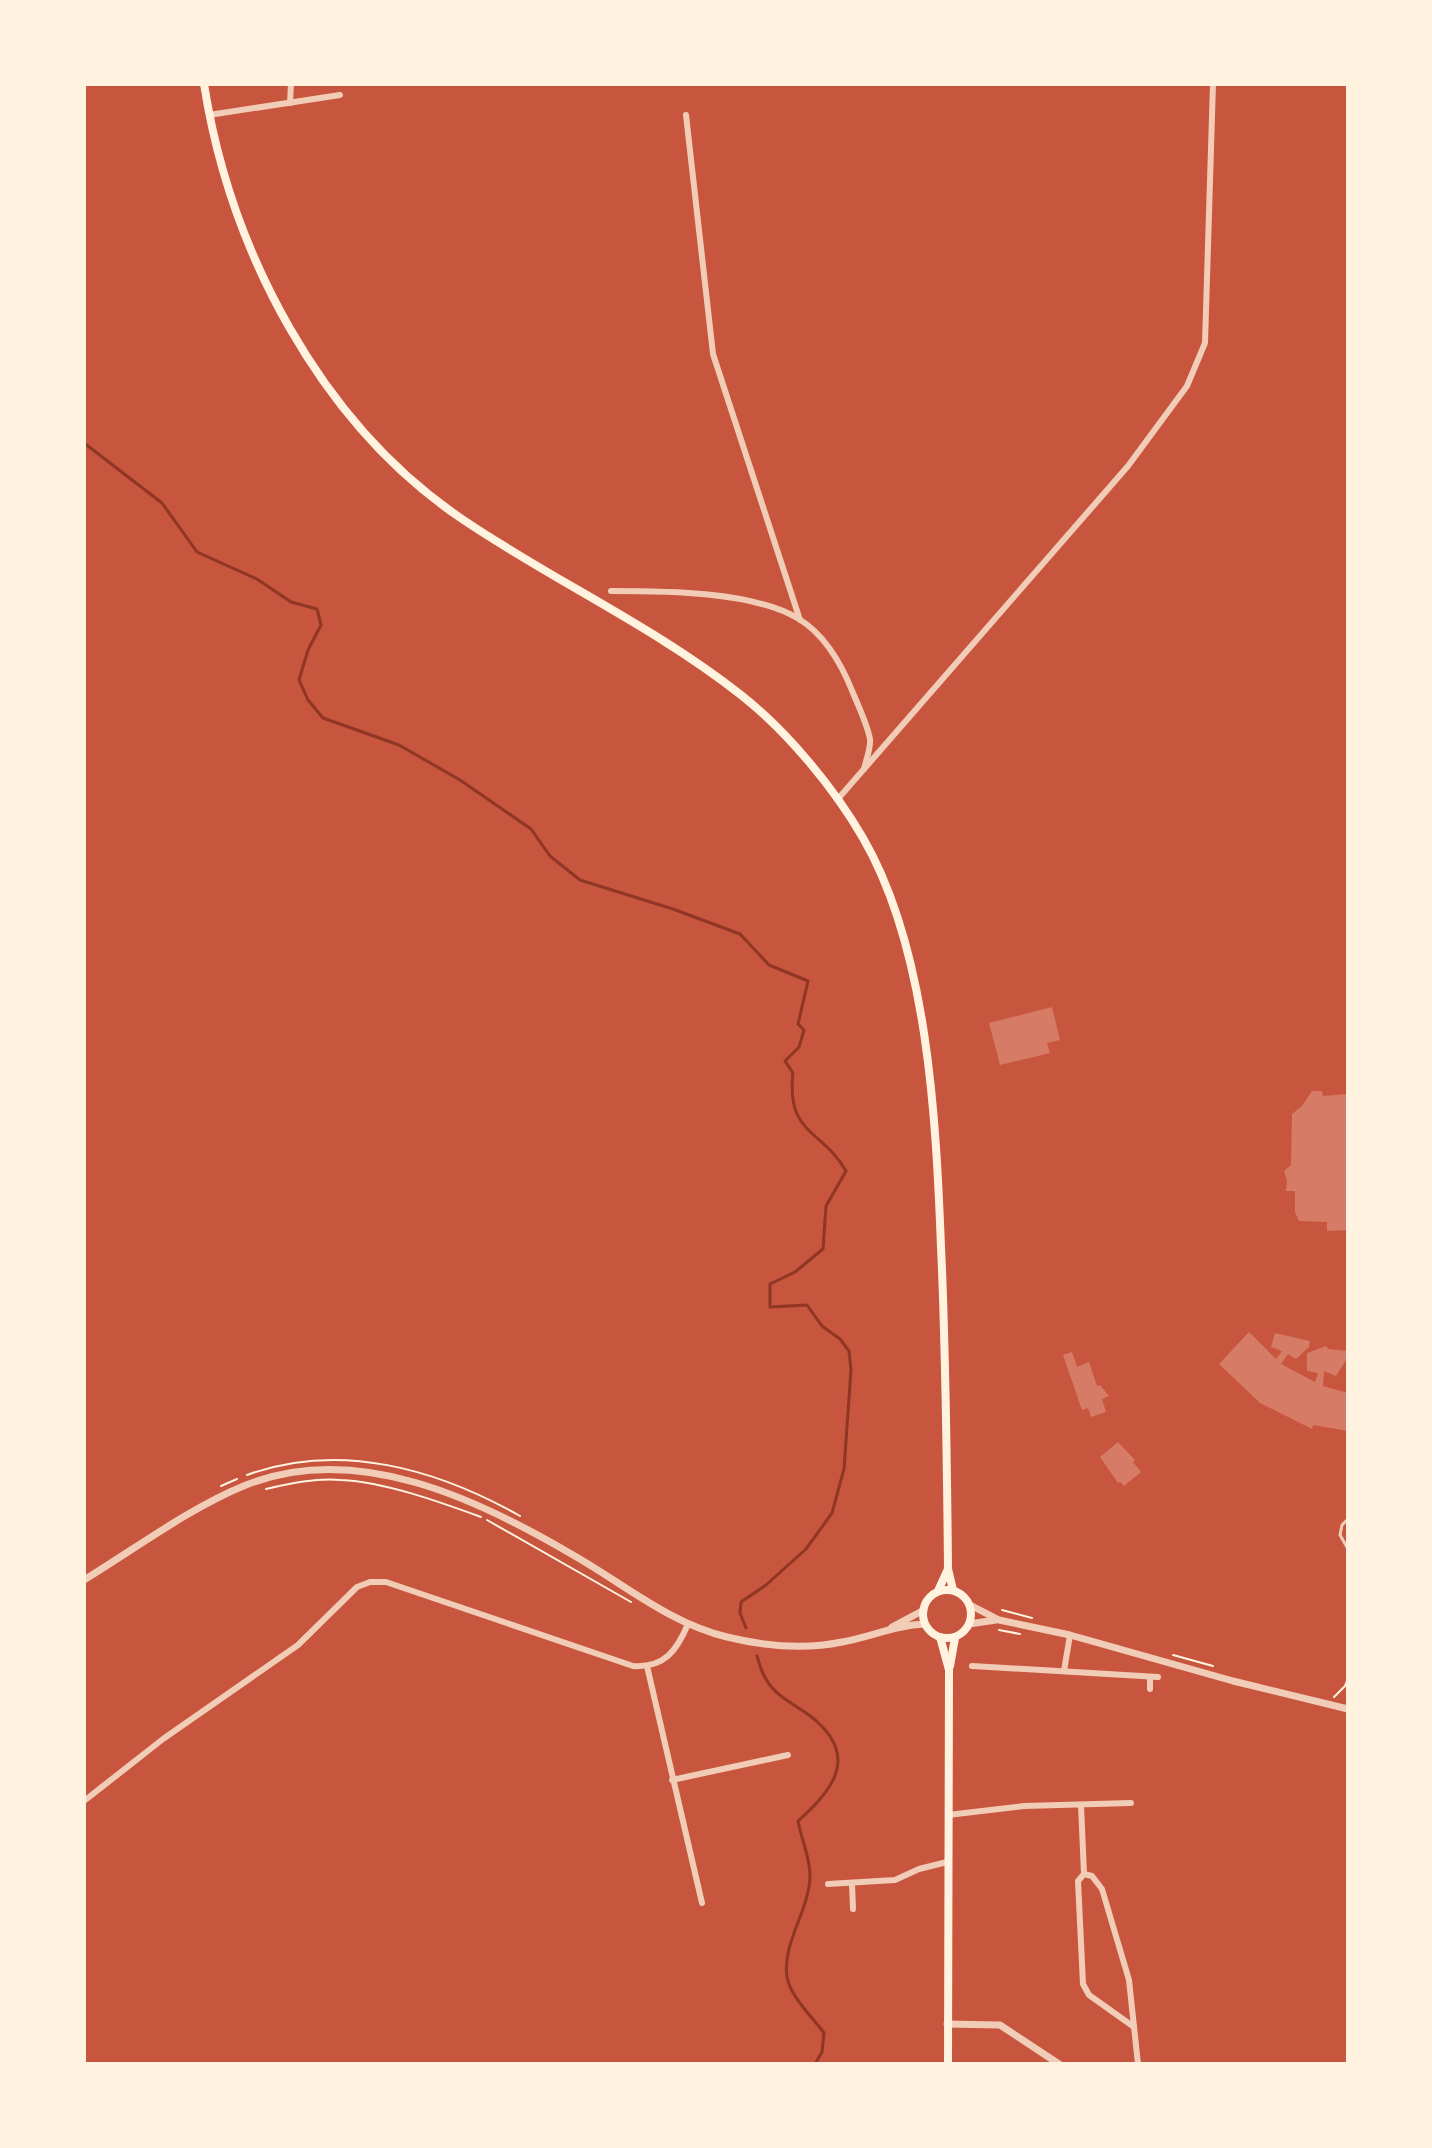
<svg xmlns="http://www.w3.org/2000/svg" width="1432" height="2148" viewBox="0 0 1432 2148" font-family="Montserrat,sans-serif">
<rect width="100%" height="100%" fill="#c8553d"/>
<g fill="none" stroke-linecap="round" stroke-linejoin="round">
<g stroke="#8f3625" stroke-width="3">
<path d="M 84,443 L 162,503 L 197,552 L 257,579 L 291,602 L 317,609 L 321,625 L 308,650 L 299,680 L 308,700 L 323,718 L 399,745 L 460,780 L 531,829 L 550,856 L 580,880 L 673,909 L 740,934 L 769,965 L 808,981 L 798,1024 L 804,1030 L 799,1047 L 785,1061 L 793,1073 C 786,1135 822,1129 846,1171 L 826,1206 L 823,1249 L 795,1272 L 770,1284 L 770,1307 L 807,1305 L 822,1326 L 840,1339 L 849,1351 L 851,1370 L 844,1469 L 832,1513 L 806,1549 L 766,1585 L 741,1602 L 740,1613 L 746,1628"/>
<path d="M 757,1656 C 759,1663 762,1673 766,1679 C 775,1696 794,1704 809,1715 C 859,1753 837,1787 798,1821 C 801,1838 810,1858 810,1875 C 810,1910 782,1942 787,1977 C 790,1996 813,2018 824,2033 L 822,2052 L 815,2064"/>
</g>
</g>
<g fill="#d67c66">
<polygon points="1052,1007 1060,1040 1047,1043 1050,1053 1000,1065 989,1023"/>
<polygon points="1312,1091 1322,1091 1323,1096 1348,1094 1348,1230 1327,1231 1327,1222 1299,1221 1295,1212 1295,1191 1286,1191 1287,1181 1284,1171 1291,1165 1292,1114 1302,1106"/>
<polygon points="1249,1332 1276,1359 1282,1351 1271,1347 1275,1333 1310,1341 1309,1347 1296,1359 1288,1354 1281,1364 1315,1382 1318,1373 1307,1371 1307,1353 1326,1346 1328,1349 1348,1351 1348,1357 1336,1376 1324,1371 1323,1386 1348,1393 1348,1431 1313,1425 1312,1429 1260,1403 1219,1364"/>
<polygon points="1072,1352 1077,1367 1089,1362 1097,1386 1100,1385 1109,1396 1102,1399 1106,1412 1091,1417 1088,1408 1082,1410 1063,1355"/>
<polygon points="1118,1442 1135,1460 1133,1462 1141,1472 1124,1486 1120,1482 1118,1483 1100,1457"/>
</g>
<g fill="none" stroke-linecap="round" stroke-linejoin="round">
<g stroke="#fff3e0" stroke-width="2">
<path d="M 247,1475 C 340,1441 437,1469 520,1516"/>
<polyline points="221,1486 237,1479"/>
<path d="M 266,1489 C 291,1483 316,1478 341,1480 C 385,1482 440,1502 481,1517"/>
<polyline points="487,1520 631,1602"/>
<polyline points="1002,1610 1032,1618"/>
<polyline points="999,1630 1020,1634"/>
<polyline points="1173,1655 1213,1666"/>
<polyline points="1334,1697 1345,1686 1348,1678"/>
</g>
<polyline stroke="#f1ccb7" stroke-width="3" points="1348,1519 1342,1525 1340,1535 1348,1549"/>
<g stroke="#f1ccb7" stroke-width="6">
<polyline points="290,103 291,84"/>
<polyline points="209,115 340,95"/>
<polyline points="686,115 713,354 800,620"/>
<path d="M 611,591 C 664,591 753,591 799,619 C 825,635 842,665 853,693 C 859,707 867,724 870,739 C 871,748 866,760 864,769"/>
<polyline points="837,800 1128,466 1187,386 1205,343 1213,84"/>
<polyline points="647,1666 702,1903"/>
<polyline points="972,1666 1158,1677"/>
<polyline points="1064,1671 1070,1635"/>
<polyline points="1150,1689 1150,1677"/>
<polyline points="672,1780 788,1755"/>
<path d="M 84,1801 L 163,1739 L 298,1645 L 357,1587 L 370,1582 L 386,1582 L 633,1666 C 665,1668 677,1650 688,1624"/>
<polyline points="1081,1805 1084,1874 1092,1876 1102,1889 1129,1980 1138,2064"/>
<polyline points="948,1815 1024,1806 1131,1803"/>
<polyline points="1084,1874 1078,1881 1083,1984 1089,1995 1134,2027"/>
<polyline points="828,1884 895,1880 919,1869 947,1862"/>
<polyline points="852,1884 853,1909"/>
</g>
<g stroke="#f1ccb7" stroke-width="7">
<path d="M 84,1580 C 133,1550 193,1506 246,1485 C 357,1441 478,1499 573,1555 C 624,1584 669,1623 727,1637 C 764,1646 804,1650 842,1642 C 870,1637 896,1625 925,1624"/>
<polyline points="970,1605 999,1620 1070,1635 1233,1681 1348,1709"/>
<polyline points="969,1624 996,1620"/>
<polyline points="892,1627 924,1610"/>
<polyline points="947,2024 1000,2025 1059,2064"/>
</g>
<g stroke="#fff3e0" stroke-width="8">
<path d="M 204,84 C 230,250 320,423 462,519 C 552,580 655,627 741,695 C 787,731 834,788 863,838 C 928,950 936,1119 941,1247 C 946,1354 947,1462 948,1569 L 953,1590"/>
<circle cx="947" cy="1614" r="24"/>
<polyline points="938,1591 948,1569"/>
<polyline points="940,1637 949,1670 948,2064"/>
<polyline points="950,1666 955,1638"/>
</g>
</g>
<rect width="1432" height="2148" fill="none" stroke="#fff3e0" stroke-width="172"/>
</svg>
